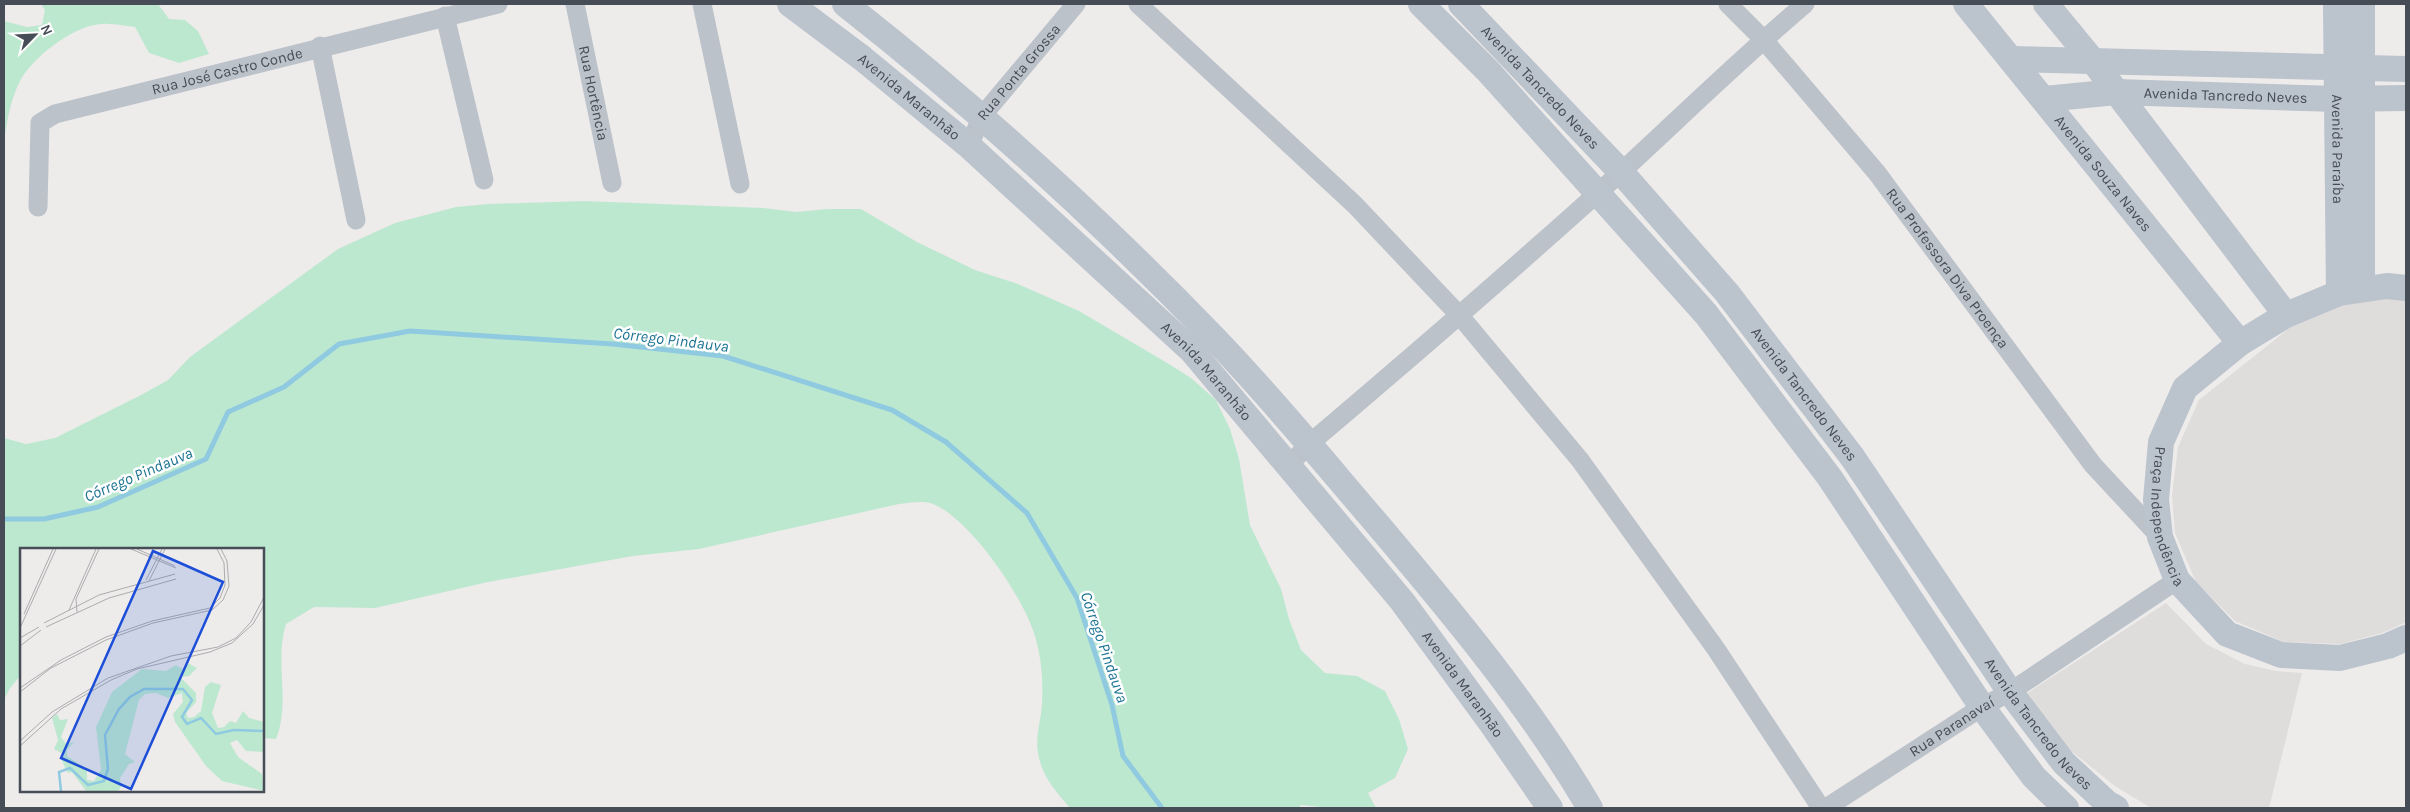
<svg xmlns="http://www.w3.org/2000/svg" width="2410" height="812" viewBox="0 0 2410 812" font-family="Karla,sans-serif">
<rect width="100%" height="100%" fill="#eeebeb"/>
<g fill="#dfdcdc">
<polygon points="2387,296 2406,299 2406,622 2382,633 2341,644 2284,642 2235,621 2196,582 2175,533 2172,496 2178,447 2199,400 2292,326 2342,304"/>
<polygon points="2166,603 2206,644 2245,664 2276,671 2302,673 2269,808 2151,808 2115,786 2070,750 2026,694"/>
</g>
<g fill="#bde8d0">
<path d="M 41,4 L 158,4 L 169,19 L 185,20 L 198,31 L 209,54 L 179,63 L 149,53 L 135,27 C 124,26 112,23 101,24 C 73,26 31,58 19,83 C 10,102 7,121 4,142 L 4,21 L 27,27 L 42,25 L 45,10 Z"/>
<path d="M 584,201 L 764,208 L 796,212 L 827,209 L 861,209 L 917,242 L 975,270 L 1018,284 L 1079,311 L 1164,361 L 1191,378 L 1216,400 L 1230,429 L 1239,459 L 1250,525 L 1281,589 L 1289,619 L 1301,650 L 1325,673 L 1357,676 L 1385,691 L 1399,719 L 1408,749 L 1395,778 L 1368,793 L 1376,808 L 1331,808 L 1301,805 L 1299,808 L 1070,808 C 1056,792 1041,775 1038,753 C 1035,737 1041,721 1042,704 C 1043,684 1042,663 1037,644 C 1029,604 971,519 933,504 C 923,500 909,503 899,504 L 699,549 L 633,556 L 488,582 L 375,608 L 314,607 L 286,624 C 274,661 291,702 276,739 L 263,738 L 262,550 L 21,550 L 21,675 L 10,688 L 4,700 L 4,438 L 26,444 L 55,438 L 141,395 L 168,380 L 190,357 L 338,249 L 395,223 L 456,207 L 488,204 Z"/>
</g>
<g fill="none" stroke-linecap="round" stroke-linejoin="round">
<polyline stroke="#8fcae0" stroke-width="5" points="4,519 44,519 98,507 206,459 228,412 284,387 339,344 410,331 613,344 723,356 892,410 946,442 1027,513 1077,598 1112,705 1123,756 1162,808"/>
<g stroke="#bbc2c9" stroke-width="19">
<path id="s1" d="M 575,4 L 612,183"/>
<polyline points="702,4 740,184"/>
<polyline points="1138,4 1355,205 1460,316 1580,460 1716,649 1821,808"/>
<path id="s2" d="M 1728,4 L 1763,39 L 1877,173 L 2093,465 L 2160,537"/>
<polyline points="445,16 484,180"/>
<polyline points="320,46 356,220"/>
<path id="s3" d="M 969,146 L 982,116 L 1076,4"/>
<path id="s4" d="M 38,207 L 40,123 L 55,114 L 498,4"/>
<path d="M 1288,466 L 1309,444 C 1414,355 1518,265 1620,173 C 1682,116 1741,58 1805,4"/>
<path id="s5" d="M 1826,808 L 1982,707 L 2010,692 L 2177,580"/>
</g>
<g stroke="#bbc3cd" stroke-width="26">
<path id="s6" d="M 790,4 L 862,58 L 969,146 L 1192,351 L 1402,601 L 1492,724 L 1550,808"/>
<path d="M 845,4 C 975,106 1098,218 1214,338 C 1271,397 1324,462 1378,525 C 1454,615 1530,706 1590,808"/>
<polyline points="1421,4 1488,71 1706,314 1830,478 1982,707 2034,777 2066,808"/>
<path id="s7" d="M 1461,4 L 1621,172 L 1727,293 L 1853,458 L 2010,692 L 2064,763 L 2107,803 L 2116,808"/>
<path id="s8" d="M 1966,4 L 2240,343"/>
<polyline points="2046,4 2093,61 2286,315"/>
<path id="s9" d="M 2336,4 L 2339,293"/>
<polyline points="2362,4 2362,289"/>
<polyline points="2011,59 2406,69"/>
<path id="s10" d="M 2045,99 L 2116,92 L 2337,99 L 2406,98"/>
<path id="s11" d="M 2406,288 L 2387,286 L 2339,293 L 2286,315 L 2240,343 L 2185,388 L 2161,442 L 2156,500 L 2160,537 L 2177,580 L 2227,634 L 2281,655 L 2340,658 L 2388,646 L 2406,638"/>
</g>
</g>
<g text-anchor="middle" stroke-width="5" stroke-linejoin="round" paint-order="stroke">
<g font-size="15" fill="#464d56" stroke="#fff">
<text dy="5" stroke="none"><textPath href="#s4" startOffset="279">Rua José Castro Conde</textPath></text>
<text dy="5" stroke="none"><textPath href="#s3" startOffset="90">Rua Ponta Grossa</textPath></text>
<text dy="5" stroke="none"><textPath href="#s7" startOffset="115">Avenida Tancredo Neves</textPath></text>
<text dy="5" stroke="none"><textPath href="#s1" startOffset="91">Rua Hortência</textPath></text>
<text dy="5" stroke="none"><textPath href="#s10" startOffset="181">Avenida Tancredo Neves</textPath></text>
<text dy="5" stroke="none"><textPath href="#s6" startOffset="151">Avenida Maranhão</textPath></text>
<text dy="5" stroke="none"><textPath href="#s9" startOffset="145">Avenida Paraíba</textPath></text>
<text dy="5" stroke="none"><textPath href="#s8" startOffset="218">Avenida Souza Naves</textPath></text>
<text dy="5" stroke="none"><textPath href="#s2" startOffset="344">Rua Professora Diva Proença</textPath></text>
<text dy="5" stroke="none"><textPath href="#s6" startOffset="556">Avenida Maranhão</textPath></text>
<text dy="5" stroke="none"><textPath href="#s7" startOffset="520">Avenida Tancredo Neves</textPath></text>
<text dy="5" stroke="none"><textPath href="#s11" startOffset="385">Praça Independência</textPath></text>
<text dy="5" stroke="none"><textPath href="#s6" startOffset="961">Avenida Maranhão</textPath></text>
<text dy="5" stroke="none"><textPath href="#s7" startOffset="925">Avenida Tancredo Neves</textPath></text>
<text dy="5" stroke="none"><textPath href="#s5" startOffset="150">Rua Paranavaí</textPath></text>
</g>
<g font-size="16" font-style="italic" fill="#1b7393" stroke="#fff">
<text transform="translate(671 339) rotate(7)" y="6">Córrego Pindauva</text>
<text transform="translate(138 474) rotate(-23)" y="6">Córrego Pindauva</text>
<text transform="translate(1105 647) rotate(71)" y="6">Córrego Pindauva</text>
</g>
</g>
<g transform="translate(20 548)">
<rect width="244" height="244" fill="#eeebeb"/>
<path d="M 168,115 L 177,120 L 169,128 L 160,129 L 176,145 L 176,154 L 166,165 L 168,170 L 174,169 L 181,163 L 185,139 L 191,134 L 201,137 L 192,165 L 198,180 L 204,179 L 210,173 L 216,175 L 223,163 L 229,170 L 244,174 L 244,204 L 226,203 L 217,192 L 210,195 L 218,209 L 242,226 L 244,243 L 202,233 L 186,218 L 155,174 L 153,166 L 163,154 L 162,145 L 148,150 L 136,145 L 125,146 L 119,152 L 105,206 L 115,214 L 109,216 L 100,230 L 101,239 L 98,243 L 66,243 L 52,224 L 48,225 L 41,211 L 45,207 L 34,201 L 38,192 L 32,170 L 37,166 L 40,172 L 48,171 L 41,189 L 46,196 L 54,194 L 47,202 L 47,208 L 67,221 L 67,232 L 74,233 L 81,222 L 76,179 L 92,144 L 122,121 L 146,123 L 156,117 L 164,122 Z" fill="#bde8d0"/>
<path fill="none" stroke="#8fcae0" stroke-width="2.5" d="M 41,243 L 39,224 L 50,220 L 68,237 L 84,233 L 88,221 L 85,187 L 99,161 L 110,149 L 124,141 L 163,141 L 172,152 L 162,169 L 167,176 L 181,170 L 196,186 L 214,182 L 244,183"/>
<path fill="none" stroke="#abacaf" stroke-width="1" d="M 111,1 L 156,20M 117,1 L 155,18M 126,32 L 142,1M 129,33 L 145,1M 49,62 L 76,1M 57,64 L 56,51 L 79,1M 4,66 L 33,1M 24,75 L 79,47 L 155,26M 26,79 L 89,50 L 156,31M 0,80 L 36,1M 0,90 L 19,79M 0,98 L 21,82M 0,140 L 41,112 L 86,89 L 132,73 L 190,60 L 200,50 L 205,37 L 204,15 L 197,1M 0,144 L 31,120 L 86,92 L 133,75 L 192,62 L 203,52 L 209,38 L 207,13 L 201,1M 0,193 L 32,164 L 88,130 L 151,108 L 198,99 L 216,90 L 231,74 L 244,49M 0,198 L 41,161 L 91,132 L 117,121 L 190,104 L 212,95 L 233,76 L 244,57"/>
<path fill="#1d4ed8" fill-opacity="0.15" stroke="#1d4ed8" stroke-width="2.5" d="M 133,3 L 203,34 L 111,241 L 41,210 Z"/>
<rect width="244" height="244" fill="none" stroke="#464d56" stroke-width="2.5"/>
</g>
<rect width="2410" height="812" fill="none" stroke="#464d56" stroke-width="10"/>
<g transform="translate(35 35) rotate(66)" stroke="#ffffff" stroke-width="4" paint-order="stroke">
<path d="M0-4L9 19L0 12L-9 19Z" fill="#464d56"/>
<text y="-8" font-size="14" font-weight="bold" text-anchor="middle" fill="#464d56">N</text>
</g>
</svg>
